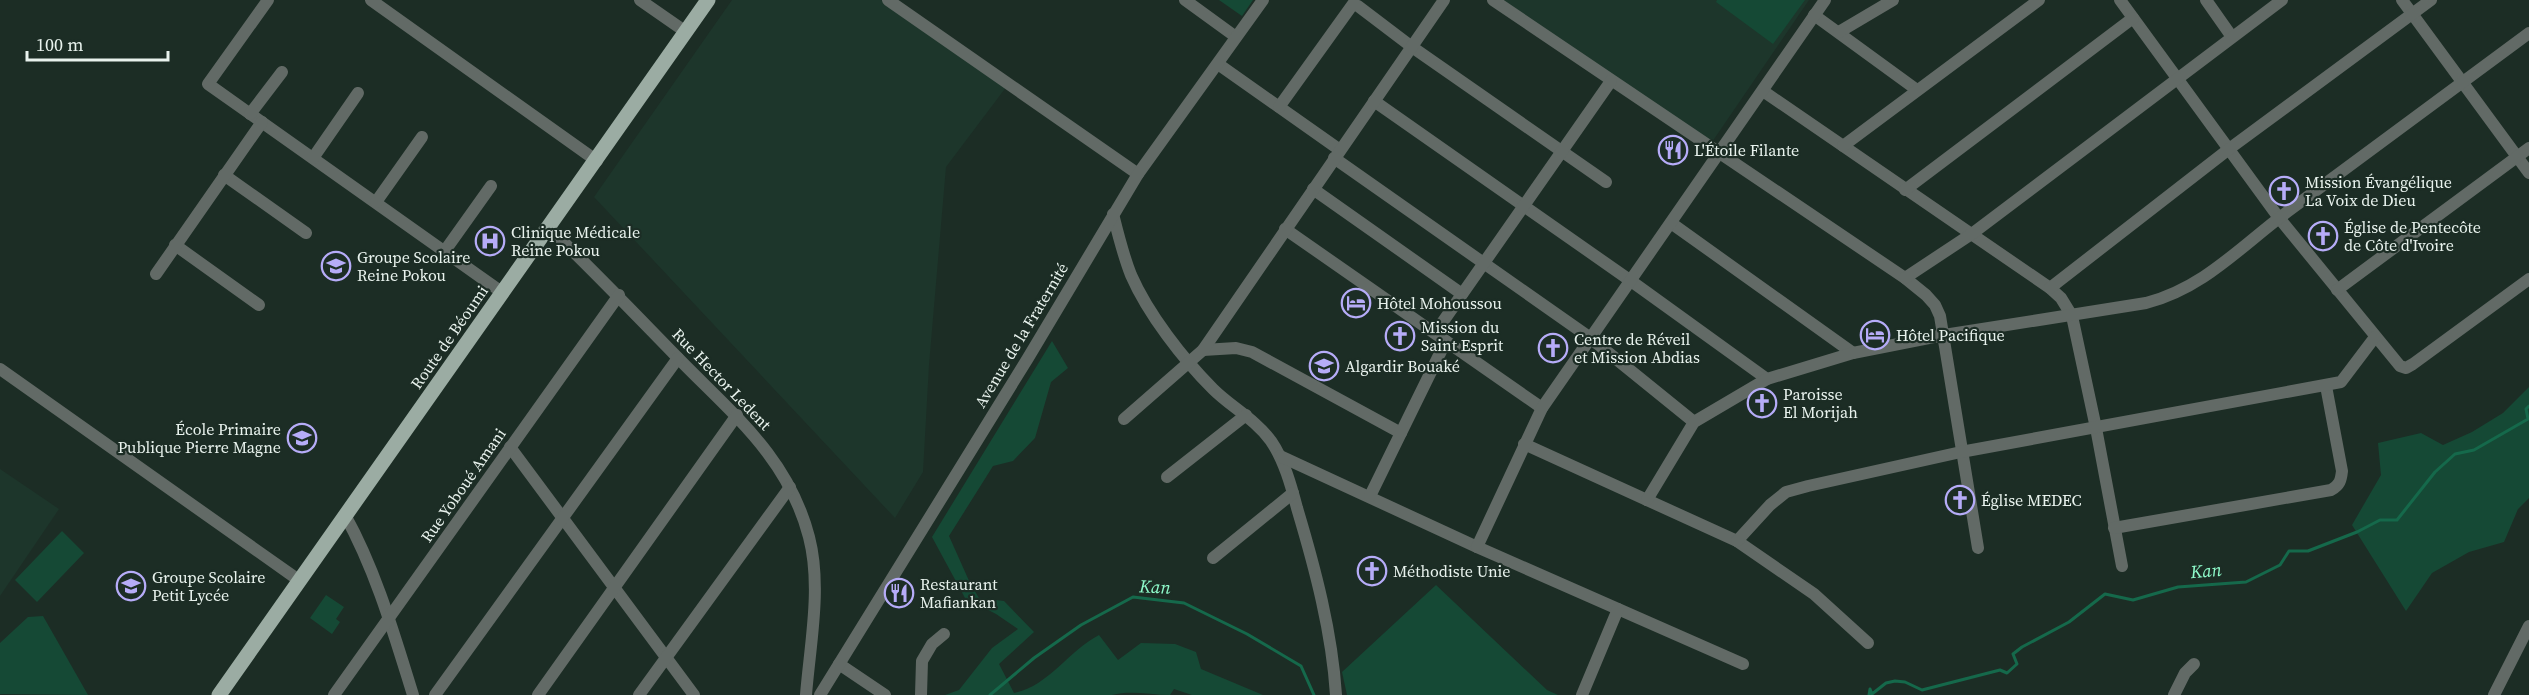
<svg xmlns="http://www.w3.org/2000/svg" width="2529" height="695" viewBox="0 0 2529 695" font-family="'Source Serif 4',serif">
<rect width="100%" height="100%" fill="#1c2d25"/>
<g fill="#1d362b">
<polygon points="732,0 881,0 1007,86 946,167 929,365 923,472 895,518 594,197"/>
<polygon points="1501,0 1809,0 1710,145"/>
<polygon points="0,469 59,509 0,596"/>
</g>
<g fill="#154935">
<polygon points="1219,0 1253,0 1242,16"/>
<polygon points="1717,0 1805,0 1773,44 1716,2"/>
<path d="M 1052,341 L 1068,368 L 1051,382 L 1035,438 L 1013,461 L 993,466 L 949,536 L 970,583 L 979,598 L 1004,601 L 1034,632 L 999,664 L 1014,693 C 1049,686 1068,651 1099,635 L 1118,660 L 1141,643 L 1175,644 L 1196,652 L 1201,669 L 1263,695 L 1192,695 L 1174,689 L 1170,695 C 1150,695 1131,690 1112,695 L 945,695 L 959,690 L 992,648 L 1018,629 L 996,614 L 965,598 L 932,537 Z"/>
<polygon points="2529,387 2529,498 2518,509 2504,542 2469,552 2432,573 2406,611 2352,525 2381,475 2378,443 2421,433 2443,445 2472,432 2503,413"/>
<polygon points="62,531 84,553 37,602 15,580"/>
<polygon points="1436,585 1547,690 1558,695 1347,695 1342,672"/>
<polygon points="326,595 344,607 336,619 340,622 332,634 310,618"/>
<polygon points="43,616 88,695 0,694 0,643 28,617"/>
</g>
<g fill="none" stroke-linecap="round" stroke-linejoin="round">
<g stroke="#15694b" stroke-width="3">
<polyline points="990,695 1034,658 1081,625 1133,597 1184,603 1247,634 1301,666 1314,695"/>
<polyline points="1869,695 1870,689 1872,694 1886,683 1895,681 1905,682 1922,690 2000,670 2007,673 2017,664 2013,654 2022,647 2069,622 2105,594 2133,600 2178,587 2246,582 2280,565 2289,551 2308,551 2357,532 2380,520 2397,520 2435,472 2455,454 2474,450 2528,419 2526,409 2529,406"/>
</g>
<g stroke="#626a66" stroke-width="12">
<polyline points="268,0 208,84 503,293"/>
<polyline points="371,0 597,161"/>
<polyline points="640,0 686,32"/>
<polyline points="888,0 1138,174"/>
<polyline points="1185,0 1236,37"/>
<polyline points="1493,0 1905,278 1926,295 1935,305 1940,316 1978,548"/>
<polyline points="2120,0 2279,218 2400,366 2406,368 2413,364 2529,279"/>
<polyline points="2206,0 2232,37"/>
<polyline points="2402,0 2529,173"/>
<polyline points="1814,15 1917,90"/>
<polyline points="1839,32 1893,0"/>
<polyline points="1218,64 1340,150"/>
<polyline points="1763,91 2050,288 2061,298 2072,316 2096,428 2122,566"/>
<polyline points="1374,101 1631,281 1767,379"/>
<polyline points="1279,107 1353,4 1358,6 1412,47 1606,182"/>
<polyline points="250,114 282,72"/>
<polyline points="1843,146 2039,0"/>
<polyline points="313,158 358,93"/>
<polyline points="1334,158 1589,337 1694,422"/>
<polyline points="224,175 306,233"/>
<polyline points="1313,189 1462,294"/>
<polyline points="1905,190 2133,18"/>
<polyline points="376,202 422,137"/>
<path d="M 1113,214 C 1118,234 1123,255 1131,275 C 1148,314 1183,359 1213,389 C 1231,407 1255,419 1271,441 C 1284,460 1291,485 1297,508 C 1315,568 1332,632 1336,695"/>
<polyline points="1671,223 1853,353"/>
<path d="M 548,227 C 592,269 634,313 676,356 C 731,413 788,456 809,537 C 822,587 810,644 806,695"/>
<polyline points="1285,229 1542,408"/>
<polyline points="175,245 259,305"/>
<polyline points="444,252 491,186"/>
<polyline points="156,274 262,122"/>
<polyline points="1905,278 1973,233 2282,0"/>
<polyline points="2050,288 2229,149 2431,0"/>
<polyline points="2337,290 2529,148"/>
<polyline points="1435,333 1611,81"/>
<polyline points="1203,350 1236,348 1252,352 1401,433"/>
<polyline points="0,369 300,581"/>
<polyline points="1124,419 1203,350 1444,0"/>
<polyline points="1524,444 1737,541 1814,594 1868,643"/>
<polyline points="510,447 694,695"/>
<polyline points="1280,456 1477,547 1743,664"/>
<polyline points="1167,477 1246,415"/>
<polyline points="1370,496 1446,341"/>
<path d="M 1647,500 L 1694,422 L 1767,379 L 1853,353 L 1944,335 L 2146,303 C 2204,288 2241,246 2287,212 C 2368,152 2448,93 2529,33"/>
<path d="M 345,515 C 376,571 394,634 413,695"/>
<path d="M 2114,528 L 2331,490 C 2340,485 2341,480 2342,471 L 2326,386"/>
<polyline points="1737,541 1770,505 1786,492 1808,486 1961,452 2341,382 2375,337"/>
<polyline points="1477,547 1542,408 1825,0"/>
<polyline points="1213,558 1293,493"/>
<polyline points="839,664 885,695"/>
<polyline points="334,695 619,295"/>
<polyline points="435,695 678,358"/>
<polyline points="538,695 737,415"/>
<polyline points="639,695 790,487"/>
<polyline points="820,695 1028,358 1138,174 1263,0"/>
<polyline points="921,695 922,661 932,644 944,634"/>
<polyline points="1582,695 1618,609"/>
<polyline points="2174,695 2185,673 2194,664"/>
<polyline points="2494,695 2529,626"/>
</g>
<polyline stroke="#9baca3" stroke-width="15" points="219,695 708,0"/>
</g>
<defs>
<g id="restaurant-ring" transform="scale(1.5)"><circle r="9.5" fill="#1c2d25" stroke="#b6acf8" stroke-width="1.5"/><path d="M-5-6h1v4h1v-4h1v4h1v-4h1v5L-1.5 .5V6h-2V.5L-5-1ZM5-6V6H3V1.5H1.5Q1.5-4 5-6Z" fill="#b6acf8"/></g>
<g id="church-ring" transform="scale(1.5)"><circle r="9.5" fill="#1c2d25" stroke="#b6acf8" stroke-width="1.5"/><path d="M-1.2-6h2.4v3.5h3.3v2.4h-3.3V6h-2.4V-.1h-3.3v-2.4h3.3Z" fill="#b6acf8"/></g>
<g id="hospital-ring" transform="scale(1.5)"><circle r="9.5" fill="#1c2d25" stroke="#b6acf8" stroke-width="1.5"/><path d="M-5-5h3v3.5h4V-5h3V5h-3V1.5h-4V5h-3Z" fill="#b6acf8"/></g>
<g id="school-ring" transform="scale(1.5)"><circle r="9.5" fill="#1c2d25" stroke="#b6acf8" stroke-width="1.5"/><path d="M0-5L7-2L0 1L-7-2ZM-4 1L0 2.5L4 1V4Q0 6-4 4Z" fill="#b6acf8"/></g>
<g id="hotel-ring" transform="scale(1.5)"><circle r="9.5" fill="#1c2d25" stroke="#b6acf8" stroke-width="1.5"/><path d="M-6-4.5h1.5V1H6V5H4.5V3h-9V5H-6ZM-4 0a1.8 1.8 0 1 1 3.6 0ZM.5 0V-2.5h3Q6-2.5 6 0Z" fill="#b6acf8"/></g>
</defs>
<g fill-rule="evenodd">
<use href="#restaurant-ring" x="1673" y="150"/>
<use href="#church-ring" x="2284" y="191"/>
<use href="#church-ring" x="2323" y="236"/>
<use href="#hospital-ring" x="490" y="241"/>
<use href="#school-ring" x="336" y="266"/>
<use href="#hotel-ring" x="1356" y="303"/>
<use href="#hotel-ring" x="1875" y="335"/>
<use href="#church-ring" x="1400" y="336"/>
<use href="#church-ring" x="1553" y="348"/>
<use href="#school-ring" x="1324" y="366"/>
<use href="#church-ring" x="1762" y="403"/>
<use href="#school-ring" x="302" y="438"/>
<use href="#church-ring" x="1960" y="500"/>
<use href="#church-ring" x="1372" y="571"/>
<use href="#school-ring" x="131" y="586"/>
<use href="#restaurant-ring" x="899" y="593"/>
</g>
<g text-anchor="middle" stroke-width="4.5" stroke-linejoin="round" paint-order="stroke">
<g font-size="16" fill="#e8f2ed" stroke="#1c2d25" text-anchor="start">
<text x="1694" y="156">L'Étoile Filante</text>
<text x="2305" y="188">Mission Évangélique<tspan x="2305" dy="18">La Voix de Dieu</tspan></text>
<text x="2344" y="233">Église de Pentecôte<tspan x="2344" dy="18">de Côte d'Ivoire</tspan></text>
<text x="511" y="238">Clinique Médicale<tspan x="511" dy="18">Reine Pokou</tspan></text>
<text x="357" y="263">Groupe Scolaire<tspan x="357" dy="18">Reine Pokou</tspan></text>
<text x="1377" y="309">Hôtel Mohoussou</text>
<text x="1421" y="333">Mission du<tspan x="1421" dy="18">Saint Esprit</tspan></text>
<text x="1896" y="341">Hôtel Pacifique</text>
<text x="1574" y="345">Centre de Réveil<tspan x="1574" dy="18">et Mission Abdias</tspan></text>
<text x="1345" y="372">Algardir Bouaké</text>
<text x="1783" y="400">Paroisse<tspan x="1783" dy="18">El Morijah</tspan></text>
<text x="281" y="435" text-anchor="end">École Primaire<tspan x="281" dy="18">Publique Pierre Magne</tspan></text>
<text x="1981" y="506">Église MEDEC</text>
<text x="1393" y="577">Méthodiste Unie</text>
<text x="152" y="583">Groupe Scolaire<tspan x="152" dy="18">Petit Lycée</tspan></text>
<text x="920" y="590">Restaurant<tspan x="920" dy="18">Mafiankan</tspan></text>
</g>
<g font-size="16" fill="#e8f2ed" stroke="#1c2d25">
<text transform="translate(1021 335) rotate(-59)" y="6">Avenue de la Fraternité</text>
<text transform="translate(449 337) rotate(-55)" y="6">Route de Béoumi</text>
<text transform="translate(722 379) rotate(46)" y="6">Rue Hector Ledent</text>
<text transform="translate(463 485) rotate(-55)" y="6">Rue Yoboué Amani</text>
</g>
<g font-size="18" font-style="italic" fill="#8ffccc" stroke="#1c2d25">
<text transform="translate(2206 571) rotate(-5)" y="6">Kan</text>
<text transform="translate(1155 587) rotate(3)" y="6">Kan</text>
</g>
</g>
<path d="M27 51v9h141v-9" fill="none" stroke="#e8f2ed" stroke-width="3"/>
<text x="36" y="51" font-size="18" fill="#e8f2ed" stroke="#1c2d25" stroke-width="4.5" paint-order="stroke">100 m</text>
</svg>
